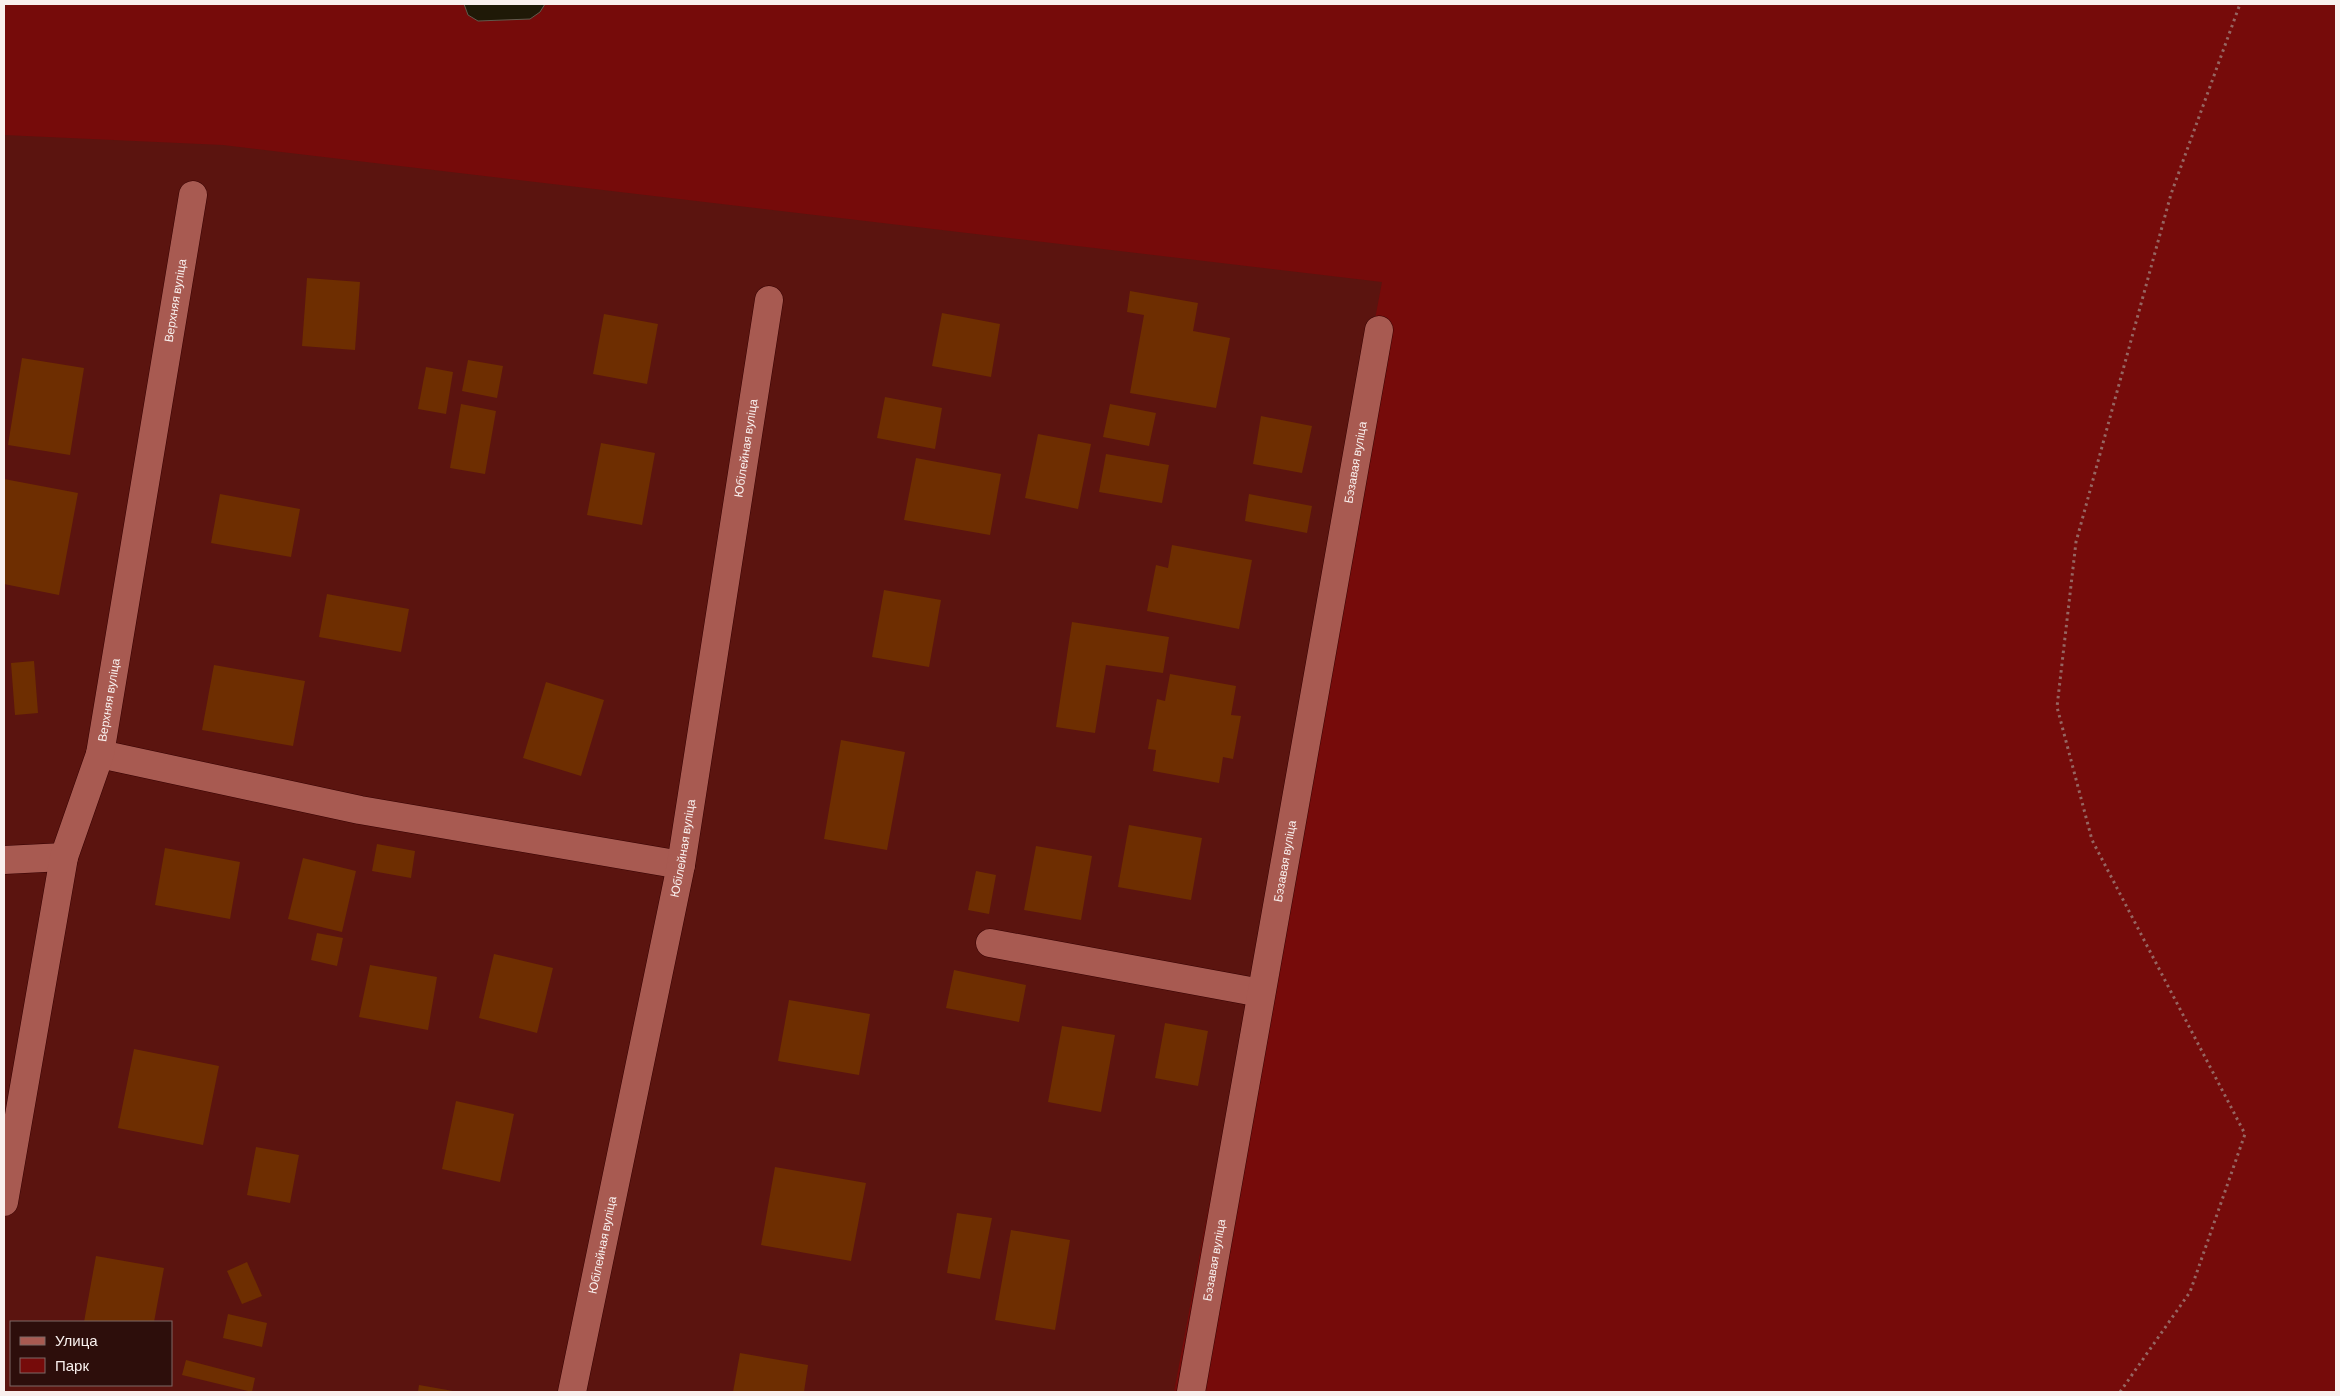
<svg xmlns="http://www.w3.org/2000/svg" width="2340" height="1396" viewBox="0 0 2340 1396" font-family="Barlow,sans-serif">
<rect width="100%" height="100%" fill="#5b140f"/>
<polygon fill="#760b0a" points="4,4 2336,4 2336,1392 1174,1392 1382,282 223,145 4,135"/>
<polygon fill="#1f1907" stroke="#605a4c" points="464,4 545,4 540,12 530,19 478,21 468,15"/>
<g fill="#6e2e01">
<polygon points="307,278 360,282 355,350 302,346"/>
<polygon points="1130,291 1198,303 1193,331 1230,338 1216,408 1130,393 1144,315 1127,312"/>
<polygon points="942,313 1000,324 991,377 932,366"/>
<polygon points="604,314 658,324 647,384 593,374"/>
<polygon points="22,358 84,368 70,455 8,445"/>
<polygon points="468,360 503,366 497,398 462,391"/>
<polygon points="426,367 453,372 446,414 418,409"/>
<polygon points="885,397 942,408 935,449 877,438"/>
<polygon points="461,404 496,411 485,474 450,468"/>
<polygon points="1110,404 1156,413 1149,446 1103,437"/>
<polygon points="1261,416 1312,426 1302,473 1253,464"/>
<polygon points="1038,434 1091,444 1078,509 1025,498"/>
<polygon points="601,443 655,453 642,525 587,515"/>
<polygon points="1106,454 1169,465 1162,503 1099,492"/>
<polygon points="916,458 1001,474 990,535 904,520"/>
<polygon points="4,479 78,493 59,595 4,584"/>
<polygon points="220,494 300,509 291,557 211,543"/>
<polygon points="1249,494 1312,506 1307,533 1245,521"/>
<polygon points="1172,545 1252,560 1239,629 1147,611 1156,565 1168,568"/>
<polygon points="884,590 941,600 929,667 872,657"/>
<polygon points="327,594 409,609 401,652 319,637"/>
<polygon points="1072,622 1169,637 1163,673 1106,665 1095,733 1056,727"/>
<polygon points="34,661 38,713 15,715 11,663"/>
<polygon points="214,665 305,681 293,746 202,730"/>
<polygon points="1170,674 1236,686 1231,715 1241,716 1233,759 1223,757 1219,783 1153,771 1156,750 1148,749 1157,699 1165,701"/>
<polygon points="546,682 604,700 581,776 523,758"/>
<polygon points="841,740 905,752 887,850 824,839"/>
<polygon points="1129,825 1202,838 1191,900 1118,887"/>
<polygon points="377,844 415,851 411,878 372,871"/>
<polygon points="1036,846 1092,856 1081,920 1024,910"/>
<polygon points="165,848 240,862 230,919 155,905"/>
<polygon points="303,858 356,871 342,932 288,919"/>
<polygon points="976,871 996,875 989,914 968,910"/>
<polygon points="317,933 343,938 337,966 311,960"/>
<polygon points="494,954 553,968 537,1033 479,1018"/>
<polygon points="370,965 437,977 428,1030 359,1017"/>
<polygon points="954,970 1026,985 1019,1022 946,1008"/>
<polygon points="789,1000 870,1014 859,1075 778,1061"/>
<polygon points="1165,1023 1208,1031 1198,1086 1155,1078"/>
<polygon points="1062,1026 1115,1035 1101,1112 1048,1102"/>
<polygon points="134,1049 219,1066 203,1145 118,1128"/>
<polygon points="456,1101 514,1114 500,1182 442,1169"/>
<polygon points="256,1147 299,1155 290,1203 247,1195"/>
<polygon points="775,1167 866,1183 851,1261 761,1245"/>
<polygon points="957,1213 992,1218 980,1279 947,1273"/>
<polygon points="1011,1230 1070,1240 1055,1330 995,1320"/>
<polygon points="96,1256 164,1268 154,1322 84,1322"/>
<polygon points="247,1262 262,1296 242,1304 227,1271"/>
<polygon points="228,1314 267,1323 262,1347 223,1338"/>
<polygon points="740,1353 808,1365 804,1392 733,1392"/>
<polygon points="186,1360 255,1378 252,1392 182,1375"/>
<polygon points="419,1385 453,1391 453,1392 418,1392"/>
</g>
<g fill="none" stroke-linecap="round" stroke-linejoin="round">
<g stroke="#370202" stroke-width="29">
<g id="minor">
<polyline points="100,754 360,810 681,865"/>
<polyline points="4,860 64,857"/>
<polyline points="990,943 1261,993"/>
<path id="s1" d="M 4,1202 L 64,857 L 100,754 L 193,195"/>
<path id="s2" d="M 572,1392 L 681,865 L 769,300"/>
<path id="s3" d="M 1191,1392 L 1379,330"/>
</g>
</g>
<polyline stroke="#966662" stroke-width="3" stroke-dasharray="2.5 4" stroke-linecap="butt" points="2120,1392 2190,1292 2245,1134 2092,840 2057,707 2076,542 2171,194 2240,4"/>
<use href="#minor" stroke="#a85a51" stroke-width="28"/>
</g>
<g text-anchor="middle" stroke-width="4.5" stroke-linejoin="round" paint-order="stroke">
<g font-size="12" fill="#f9f0ee" stroke="#2d0e0b">
<text dy="4" stroke="none"><textPath href="#s1" startOffset="919">Верхняя вуліца</textPath></text>
<text dy="4" stroke="none"><textPath href="#s2" startOffset="960">Юбілейная вуліца</textPath></text>
<text dy="4" stroke="none"><textPath href="#s3" startOffset="944">Бэзавая вуліца</textPath></text>
<text dy="4" stroke="none"><textPath href="#s1" startOffset="514">Верхняя вуліца</textPath></text>
<text dy="4" stroke="none"><textPath href="#s2" startOffset="555">Юбілейная вуліца</textPath></text>
<text dy="4" stroke="none"><textPath href="#s3" startOffset="539">Бэзавая вуліца</textPath></text>
<text dy="4" stroke="none"><textPath href="#s2" startOffset="150">Юбілейная вуліца</textPath></text>
<text dy="4" stroke="none"><textPath href="#s3" startOffset="134">Бэзавая вуліца</textPath></text>
</g>
</g>
<rect width="2340" height="1396" fill="none" stroke="#f9f0ee" stroke-width="10"/>
<rect x="10" y="1321" width="162" height="65" fill="#2d0e0b" stroke="#7f6866"/>
<rect x="20" y="1337" width="25" height="8" fill="#a85a51" stroke="#7f6866"/>
<text x="55" y="1346" font-size="15" fill="#f9f0ee">Улица</text>
<rect x="20" y="1358" width="25" height="15" fill="#760b0a" stroke="#7f6866"/>
<text x="55" y="1371" font-size="15" fill="#f9f0ee">Парк</text>
</svg>
